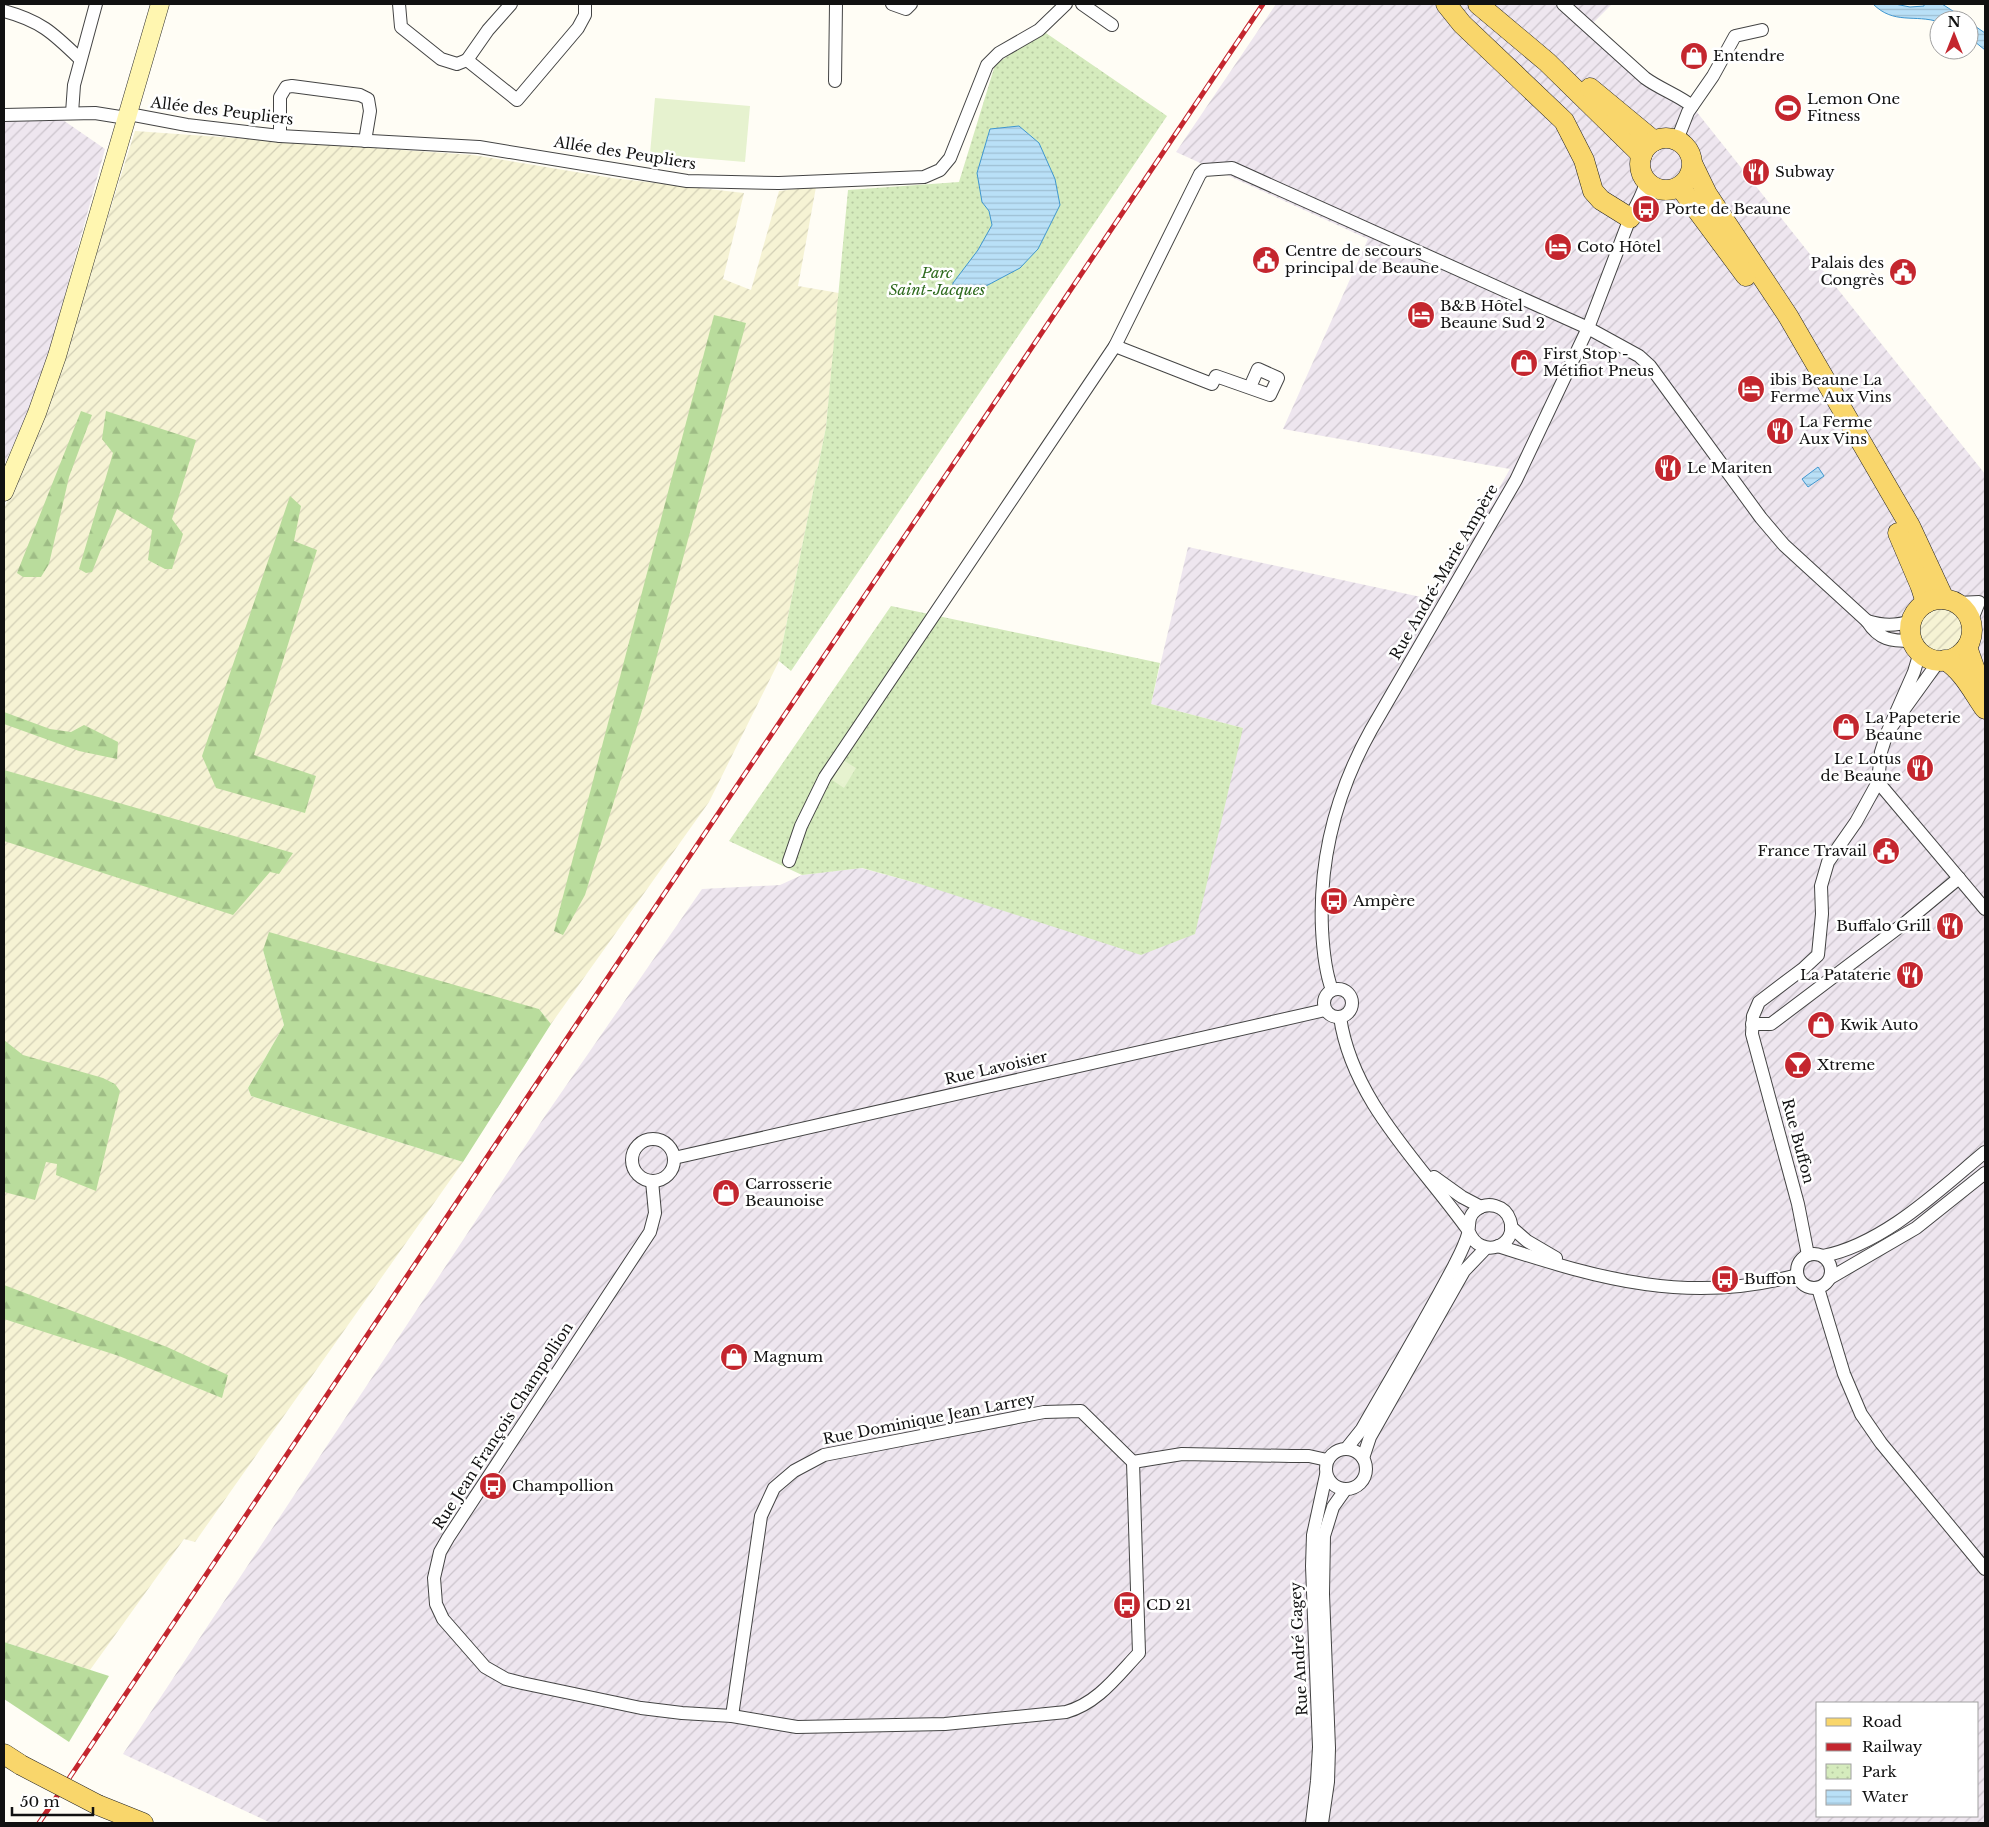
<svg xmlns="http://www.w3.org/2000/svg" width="1989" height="1827" viewBox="0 0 1989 1827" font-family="'Libre Baskerville',serif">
<defs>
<pattern id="industrial-furrows" width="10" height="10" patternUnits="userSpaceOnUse" patternTransform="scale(1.25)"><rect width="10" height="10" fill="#eee6ef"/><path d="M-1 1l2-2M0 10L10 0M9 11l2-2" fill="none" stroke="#cbc4cc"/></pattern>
<pattern id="farmland-furrows" width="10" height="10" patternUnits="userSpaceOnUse" patternTransform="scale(1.25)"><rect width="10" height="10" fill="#f6f3d4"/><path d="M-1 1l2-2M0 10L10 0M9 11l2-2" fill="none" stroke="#d2cfb5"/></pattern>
<pattern id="forest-firs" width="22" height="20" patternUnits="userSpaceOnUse" patternTransform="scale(1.25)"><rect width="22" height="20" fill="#b9dc9c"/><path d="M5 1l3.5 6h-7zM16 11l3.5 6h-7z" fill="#9ebc85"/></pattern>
<pattern id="park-dots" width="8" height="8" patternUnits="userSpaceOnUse" patternTransform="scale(1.25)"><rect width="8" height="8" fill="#d5ebbd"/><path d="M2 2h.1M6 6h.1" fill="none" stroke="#b6c8a1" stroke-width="1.8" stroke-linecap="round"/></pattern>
<pattern id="water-rules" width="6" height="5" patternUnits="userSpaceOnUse" patternTransform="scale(1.25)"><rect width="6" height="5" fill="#b9e0f7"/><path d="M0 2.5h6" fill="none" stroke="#9ebfd3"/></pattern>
</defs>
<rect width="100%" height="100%" fill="#fffdf5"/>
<g fill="url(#industrial-furrows)" fill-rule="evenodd">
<path d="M 1276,4 L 1612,4 L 1590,26 L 1645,78 L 1692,106 L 1985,474 L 1985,1823 L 271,1823 L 123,1754 L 543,1119 L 702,889 L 780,885 L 802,875 L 861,868 L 920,884 L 1243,728 L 1151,704 L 1188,547 L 1435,600 L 1510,469 L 1283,429 L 1368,239 L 1176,152 ZM 1818,1703 L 1978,1703 L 1978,1816 L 1818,1816 Z"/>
<polygon points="60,118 105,149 39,389 4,465 4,120"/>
</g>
<g fill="url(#farmland-furrows)">
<polygon points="135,131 473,155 612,178 744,193 723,279 751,290 779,191 816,187 798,286 839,293 826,427 779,661 709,802 551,1024 539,1009 263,950 284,1025 248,1088 251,1096 463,1162 195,1542 184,1539 90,1670 4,1642 4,509 55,384"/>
<circle cx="1942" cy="630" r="25"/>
</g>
<g fill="url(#forest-firs)">
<polygon points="714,315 746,323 644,704 585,895 563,935 554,931"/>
<polygon points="81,411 92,415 69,477 49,564 41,577 23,577 17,573"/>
<polygon points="106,411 196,440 172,519 183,534 172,569 165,569 148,560 152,530 117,509 92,572 86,573 79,569 113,453 102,439"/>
<polygon points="290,496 301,506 294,541 317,550 254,755 316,776 305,813 216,788 202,756"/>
<polygon points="4,712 50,729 71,732 84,725 118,742 117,759 79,751 4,724"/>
<polygon points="4,770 293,853 279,874 270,872 233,915 4,841"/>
<polygon points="269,932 539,1009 551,1024 463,1162 251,1096 248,1088 284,1025 263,950"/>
<polygon points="4,1040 23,1055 103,1078 115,1084 120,1091 96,1191 56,1175 57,1164 46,1162 35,1200 4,1192"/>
<polygon points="4,1285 167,1347 228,1375 222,1398 119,1356 4,1319"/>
<polygon points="4,1642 109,1676 69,1742 4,1699"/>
</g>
<g fill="url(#park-dots)">
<polygon points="1043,31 1167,116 791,671 779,661 826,427 848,190 959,182 995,65"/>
<polygon points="891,606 1160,663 1151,704 1243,728 1195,934 1141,955 920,884 862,868 802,875 729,841"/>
</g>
<g fill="#e6f2cf">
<polygon points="655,98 750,106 745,162 650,154"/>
<polygon points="843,760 856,768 844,788 832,780"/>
</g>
<g fill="url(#water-rules)" stroke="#3f96cf">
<path d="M 1873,4 L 1895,4 L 1910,7 L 1924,6 L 1924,4 L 1942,4 L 1967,20 L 1939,20 L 1939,22 C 1915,14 1894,25 1873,4 Z"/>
<polygon points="1969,22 1985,33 1985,50 1969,37"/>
<polygon points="1019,126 1039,143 1055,179 1060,205 1038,249 1020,268 986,286 952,294 953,283 978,250 992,225 989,211 982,202 977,173 990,129"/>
<polygon points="1818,467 1824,476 1808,487 1802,479"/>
</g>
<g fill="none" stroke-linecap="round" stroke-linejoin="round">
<g stroke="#444" stroke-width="14">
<g id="street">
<polyline points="399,4 401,27 441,59 457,64 467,60"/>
<polyline points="892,4 906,9 911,4"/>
<polyline points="1082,4 1112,25"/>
<path d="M 1563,4 L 1645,78 C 1660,89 1678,95 1692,106"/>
<path d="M 4,11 C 41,21 53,33 80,59"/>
<polyline points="467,60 517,100 578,28 585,15 585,4"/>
<polyline points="467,60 488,30 511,4"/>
<polyline points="835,81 836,4"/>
<polyline points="72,113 74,85 96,4"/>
<polyline points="4,115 95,113 120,117 134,115 187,125 280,136 479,147 687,181 779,183 924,177 940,170 950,158 987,65 999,53 1039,30 1066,4"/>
<polyline points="280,136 280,97 286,87 292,86 360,95 368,99 370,111 365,141"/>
<polyline points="1677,140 1688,112 1713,76 1735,36 1762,30"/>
<polyline points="1115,346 1212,384 1216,376 1270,395 1278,378 1258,369 1250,387"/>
<polyline points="1957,603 1979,602 1971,622"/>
<path d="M 1912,621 C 1895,626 1884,626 1867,621 C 1879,640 1891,641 1912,641"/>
<polyline points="1920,652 1914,672 1887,733 1939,661"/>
<polyline points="1878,782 1985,909"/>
<polyline points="789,861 801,826 825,777 1115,346 1200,174 1204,170 1232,168 1588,328 1639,356 1650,366 1761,518 1784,545 1867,621"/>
<circle cx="1338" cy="1003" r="14"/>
<path d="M 1332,990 C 1325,971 1323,949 1322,929 C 1319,859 1337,791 1371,730 L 1516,480 L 1588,328 L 1630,218 C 1635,206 1644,194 1646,181"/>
<path d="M 1340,1017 C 1352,1101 1421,1164 1468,1230"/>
<polyline points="1752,1024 1771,1024 1906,922 1959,878"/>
<circle cx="653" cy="1160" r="21"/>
<polyline points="674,1158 1325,1010"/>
<polyline points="1434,1177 1462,1197 1481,1207"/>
<path d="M 652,1181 L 655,1213 L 650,1232 L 448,1538 L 440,1552 L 434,1578 L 436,1604 L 443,1619 L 485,1667 L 506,1679 L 522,1683 L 641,1708 L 682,1713 L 732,1716 L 797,1727 L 945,1724 L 1066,1712 C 1098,1703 1117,1676 1139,1653 L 1133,1462"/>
<polyline points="1511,1227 1527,1241 1556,1258"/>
<path d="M 1498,1246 C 1600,1279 1690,1305 1797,1275"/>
<circle cx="1814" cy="1271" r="17"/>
<polyline points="1808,1255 1798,1204 1752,1034 1753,1016 1759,1002 1804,968 1818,955 1822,914 1821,886 1828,862 1856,822 1878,782 1881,752 1887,733"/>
<path d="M 1823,1256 C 1884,1244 1939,1190 1985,1152"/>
<polyline points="1830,1278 1916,1228 1985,1173"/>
<polyline points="1818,1288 1844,1374 1861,1414 1881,1443 1985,1569"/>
<circle cx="1346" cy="1469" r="20"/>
<path d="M 1346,1449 L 1362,1429 C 1393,1375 1425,1321 1454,1266 C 1459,1256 1465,1245 1468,1234 C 1470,1225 1467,1217 1476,1210 C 1487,1201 1505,1205 1510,1220 C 1519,1247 1480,1260 1469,1232"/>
<polyline points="1363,1458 1370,1437 1464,1271 1486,1248"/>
<polyline points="1133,1462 1182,1454 1292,1456 1309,1456 1327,1460"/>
<polyline points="732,1716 761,1516 774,1488 794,1471 824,1455 1044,1412 1081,1411 1133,1462"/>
<polyline points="1312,1823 1317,1781 1319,1747 1312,1566 1313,1535 1326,1475"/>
<polyline points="1322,1823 1328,1782 1329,1748 1323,1594 1324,1536 1333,1507 1345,1490"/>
</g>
</g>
<g stroke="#333" stroke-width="19">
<polyline id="secondary" points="4,492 37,413 57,356 160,4"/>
</g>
<g stroke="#222" stroke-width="21">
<g id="primary">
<polyline points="1446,4 1462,24 1564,121 1584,160 1593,191 1601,200 1630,218"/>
<polyline points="1478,4 1547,62 1642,155"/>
<polyline points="1590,88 1654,141"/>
<circle cx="1666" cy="164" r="26"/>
<polyline points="1693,165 1707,194 1788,316 1910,526 1944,599"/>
<polyline points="1680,187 1746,276"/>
<polyline points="1898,533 1921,587 1926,603"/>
<circle cx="1941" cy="630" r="31"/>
<polyline points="1967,647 1983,693"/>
<path d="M 1945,660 C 1963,671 1973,692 1985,709"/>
<polyline points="4,1754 21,1765"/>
<polyline points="98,1805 143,1823"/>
</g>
</g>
<use href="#street" stroke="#fff" stroke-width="12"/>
<use href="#secondary" stroke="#fff6b0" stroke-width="18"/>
<use href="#primary" stroke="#f9d66b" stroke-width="20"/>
<g stroke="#c4262e" stroke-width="5">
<polyline id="rail" points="39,1823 1263,4"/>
</g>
<use href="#rail" stroke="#fff" stroke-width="3" stroke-dasharray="9" stroke-linecap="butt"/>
<g stroke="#222" stroke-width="21" stroke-linecap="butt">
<polyline id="primary-bridge" points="21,1765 98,1805"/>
</g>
<use href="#primary-bridge" stroke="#f9d66b" stroke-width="20"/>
</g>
<defs>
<g id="shop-disc" transform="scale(1.4375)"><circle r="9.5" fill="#c4262e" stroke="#fff"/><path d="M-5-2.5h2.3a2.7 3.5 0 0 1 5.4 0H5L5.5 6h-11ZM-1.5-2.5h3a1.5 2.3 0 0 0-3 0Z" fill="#fff"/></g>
<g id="stadium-disc" transform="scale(1.4375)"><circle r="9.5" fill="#c4262e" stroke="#fff"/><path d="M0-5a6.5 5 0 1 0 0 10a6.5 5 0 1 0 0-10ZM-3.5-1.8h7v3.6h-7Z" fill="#fff"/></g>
<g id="restaurant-disc" transform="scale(1.4375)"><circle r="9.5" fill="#c4262e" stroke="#fff"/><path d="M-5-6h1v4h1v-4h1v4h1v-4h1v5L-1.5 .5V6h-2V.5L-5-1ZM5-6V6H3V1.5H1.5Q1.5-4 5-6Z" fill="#fff"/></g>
<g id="bus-disc" transform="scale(1.4375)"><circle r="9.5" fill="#c4262e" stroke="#fff"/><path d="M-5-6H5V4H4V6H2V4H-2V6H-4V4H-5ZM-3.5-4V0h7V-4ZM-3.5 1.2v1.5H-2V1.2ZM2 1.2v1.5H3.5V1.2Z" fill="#fff"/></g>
<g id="hotel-disc" transform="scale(1.4375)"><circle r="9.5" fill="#c4262e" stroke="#fff"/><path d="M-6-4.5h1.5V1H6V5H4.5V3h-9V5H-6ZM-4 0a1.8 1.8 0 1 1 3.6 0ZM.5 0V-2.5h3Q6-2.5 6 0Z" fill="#fff"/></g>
<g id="civic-disc" transform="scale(1.4375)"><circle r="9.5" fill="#c4262e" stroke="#fff"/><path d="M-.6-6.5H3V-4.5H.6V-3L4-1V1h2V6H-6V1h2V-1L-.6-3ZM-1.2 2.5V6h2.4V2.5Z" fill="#fff"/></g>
<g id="bar-disc" transform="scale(1.4375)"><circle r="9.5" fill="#c4262e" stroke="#fff"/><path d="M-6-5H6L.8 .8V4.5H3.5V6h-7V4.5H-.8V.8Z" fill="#fff"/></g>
</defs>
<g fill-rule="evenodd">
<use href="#shop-disc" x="1694" y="56"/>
<use href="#stadium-disc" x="1788" y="108"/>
<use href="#restaurant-disc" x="1756" y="172"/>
<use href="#bus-disc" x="1646" y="209"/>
<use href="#hotel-disc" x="1558" y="247"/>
<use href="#civic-disc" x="1266" y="260"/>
<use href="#civic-disc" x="1903" y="272"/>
<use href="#hotel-disc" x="1421" y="315"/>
<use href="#shop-disc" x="1524" y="363"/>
<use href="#hotel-disc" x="1751" y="389"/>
<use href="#restaurant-disc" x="1780" y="431"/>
<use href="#restaurant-disc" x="1668" y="468"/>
<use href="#shop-disc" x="1846" y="727"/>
<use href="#restaurant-disc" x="1920" y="768"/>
<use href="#civic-disc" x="1886" y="851"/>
<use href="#bus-disc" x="1334" y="901"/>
<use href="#restaurant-disc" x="1950" y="926"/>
<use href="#restaurant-disc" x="1910" y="975"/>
<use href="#shop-disc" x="1821" y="1025"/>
<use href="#bar-disc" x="1798" y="1065"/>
<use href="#shop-disc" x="726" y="1193"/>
<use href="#bus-disc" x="1725" y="1279"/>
<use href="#shop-disc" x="734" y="1357"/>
<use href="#bus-disc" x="493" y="1486"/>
<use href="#bus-disc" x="1127" y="1605"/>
</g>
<g text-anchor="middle" stroke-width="5" stroke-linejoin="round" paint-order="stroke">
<g font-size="15" fill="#111" stroke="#fff" text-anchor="start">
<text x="1713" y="61">Entendre</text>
<text x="1807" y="104">Lemon One<tspan x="1807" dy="17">Fitness</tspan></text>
<text x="1775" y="177">Subway</text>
<text x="1665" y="214">Porte de Beaune</text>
<text x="1577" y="252">Coto Hôtel</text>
<text x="1285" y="256">Centre de secours<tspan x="1285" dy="17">principal de Beaune</tspan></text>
<text x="1884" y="268" text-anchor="end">Palais des<tspan x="1884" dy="17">Congrès</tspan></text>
<text x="1440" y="311">B&amp;B Hôtel<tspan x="1440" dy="17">Beaune Sud 2</tspan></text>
<text x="1543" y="359">First Stop -<tspan x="1543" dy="17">Métifiot Pneus</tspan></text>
<text x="1770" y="385">ibis Beaune La<tspan x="1770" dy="17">Ferme Aux Vins</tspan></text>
<text x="1799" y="427">La Ferme<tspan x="1799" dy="17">Aux Vins</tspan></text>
<text x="1687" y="473">Le Mariten</text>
<text x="1865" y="723">La Papeterie<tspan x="1865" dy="17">Beaune</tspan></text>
<text x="1901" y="764" text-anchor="end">Le Lotus<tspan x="1901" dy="17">de Beaune</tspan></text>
<text x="1867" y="856" text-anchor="end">France Travail</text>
<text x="1353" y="906">Ampère</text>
<text x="1931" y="931" text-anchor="end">Buffalo Grill</text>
<text x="1891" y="980" text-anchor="end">La Pataterie</text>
<text x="1840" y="1030">Kwik Auto</text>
<text x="1817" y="1070">Xtreme</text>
<text x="745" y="1189">Carrosserie<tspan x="745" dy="17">Beaunoise</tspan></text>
<text x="1744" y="1284">Buffon</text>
<text x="753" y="1362">Magnum</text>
<text x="512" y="1491">Champollion</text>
<text x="1146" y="1610">CD 21</text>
</g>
<g font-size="15" fill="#111" stroke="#fff">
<text transform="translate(222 111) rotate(7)" y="5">Allée des Peupliers</text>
<text transform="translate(625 153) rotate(9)" y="5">Allée des Peupliers</text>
<text transform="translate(1444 572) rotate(-60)" y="5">Rue André-Marie Ampère</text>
<text transform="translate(996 1068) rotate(-13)" y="5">Rue Lavoisier</text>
<text transform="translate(1798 1141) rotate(75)" y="5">Rue Buffon</text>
<text transform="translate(929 1419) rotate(-11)" y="5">Rue Dominique Jean Larrey</text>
<text transform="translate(503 1426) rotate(-57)" y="5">Rue Jean François Champollion</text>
<text transform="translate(1299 1649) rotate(-93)" y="5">Rue André Gagey</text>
</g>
<g font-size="15" font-style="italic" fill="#2f6b1f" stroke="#fff">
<text x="937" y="278">Parc<tspan x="937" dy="17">Saint-Jacques</tspan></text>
</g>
</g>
<rect width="1989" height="1827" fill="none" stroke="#111111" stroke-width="10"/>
<rect x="1816" y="1702" width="162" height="115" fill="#ffffff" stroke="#a0a0a0"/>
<rect x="1826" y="1718" width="25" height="8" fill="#f9d66b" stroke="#a0a0a0"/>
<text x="1862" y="1727" font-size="15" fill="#111111">Road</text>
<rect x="1826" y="1743" width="25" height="8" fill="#c4262e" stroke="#a0a0a0"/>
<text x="1862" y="1752" font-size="15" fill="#111111">Railway</text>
<rect x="1826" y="1764" width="25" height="15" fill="url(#park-dots)" stroke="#a0a0a0"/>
<text x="1862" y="1777" font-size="15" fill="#111111">Park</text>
<rect x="1826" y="1790" width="25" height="15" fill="url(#water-rules)" stroke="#a0a0a0"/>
<text x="1862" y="1802" font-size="15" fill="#111111">Water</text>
<g transform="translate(1954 35)"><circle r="24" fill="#ffffff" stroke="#a0a0a0"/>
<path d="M0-4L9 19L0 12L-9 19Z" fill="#c4262e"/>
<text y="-8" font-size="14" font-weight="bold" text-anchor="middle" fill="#111111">N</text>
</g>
<path d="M12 1807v8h81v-8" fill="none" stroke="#111111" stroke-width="2.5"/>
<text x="20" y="1807" font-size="15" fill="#111111" stroke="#ffffff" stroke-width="4" paint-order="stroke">50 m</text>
</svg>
